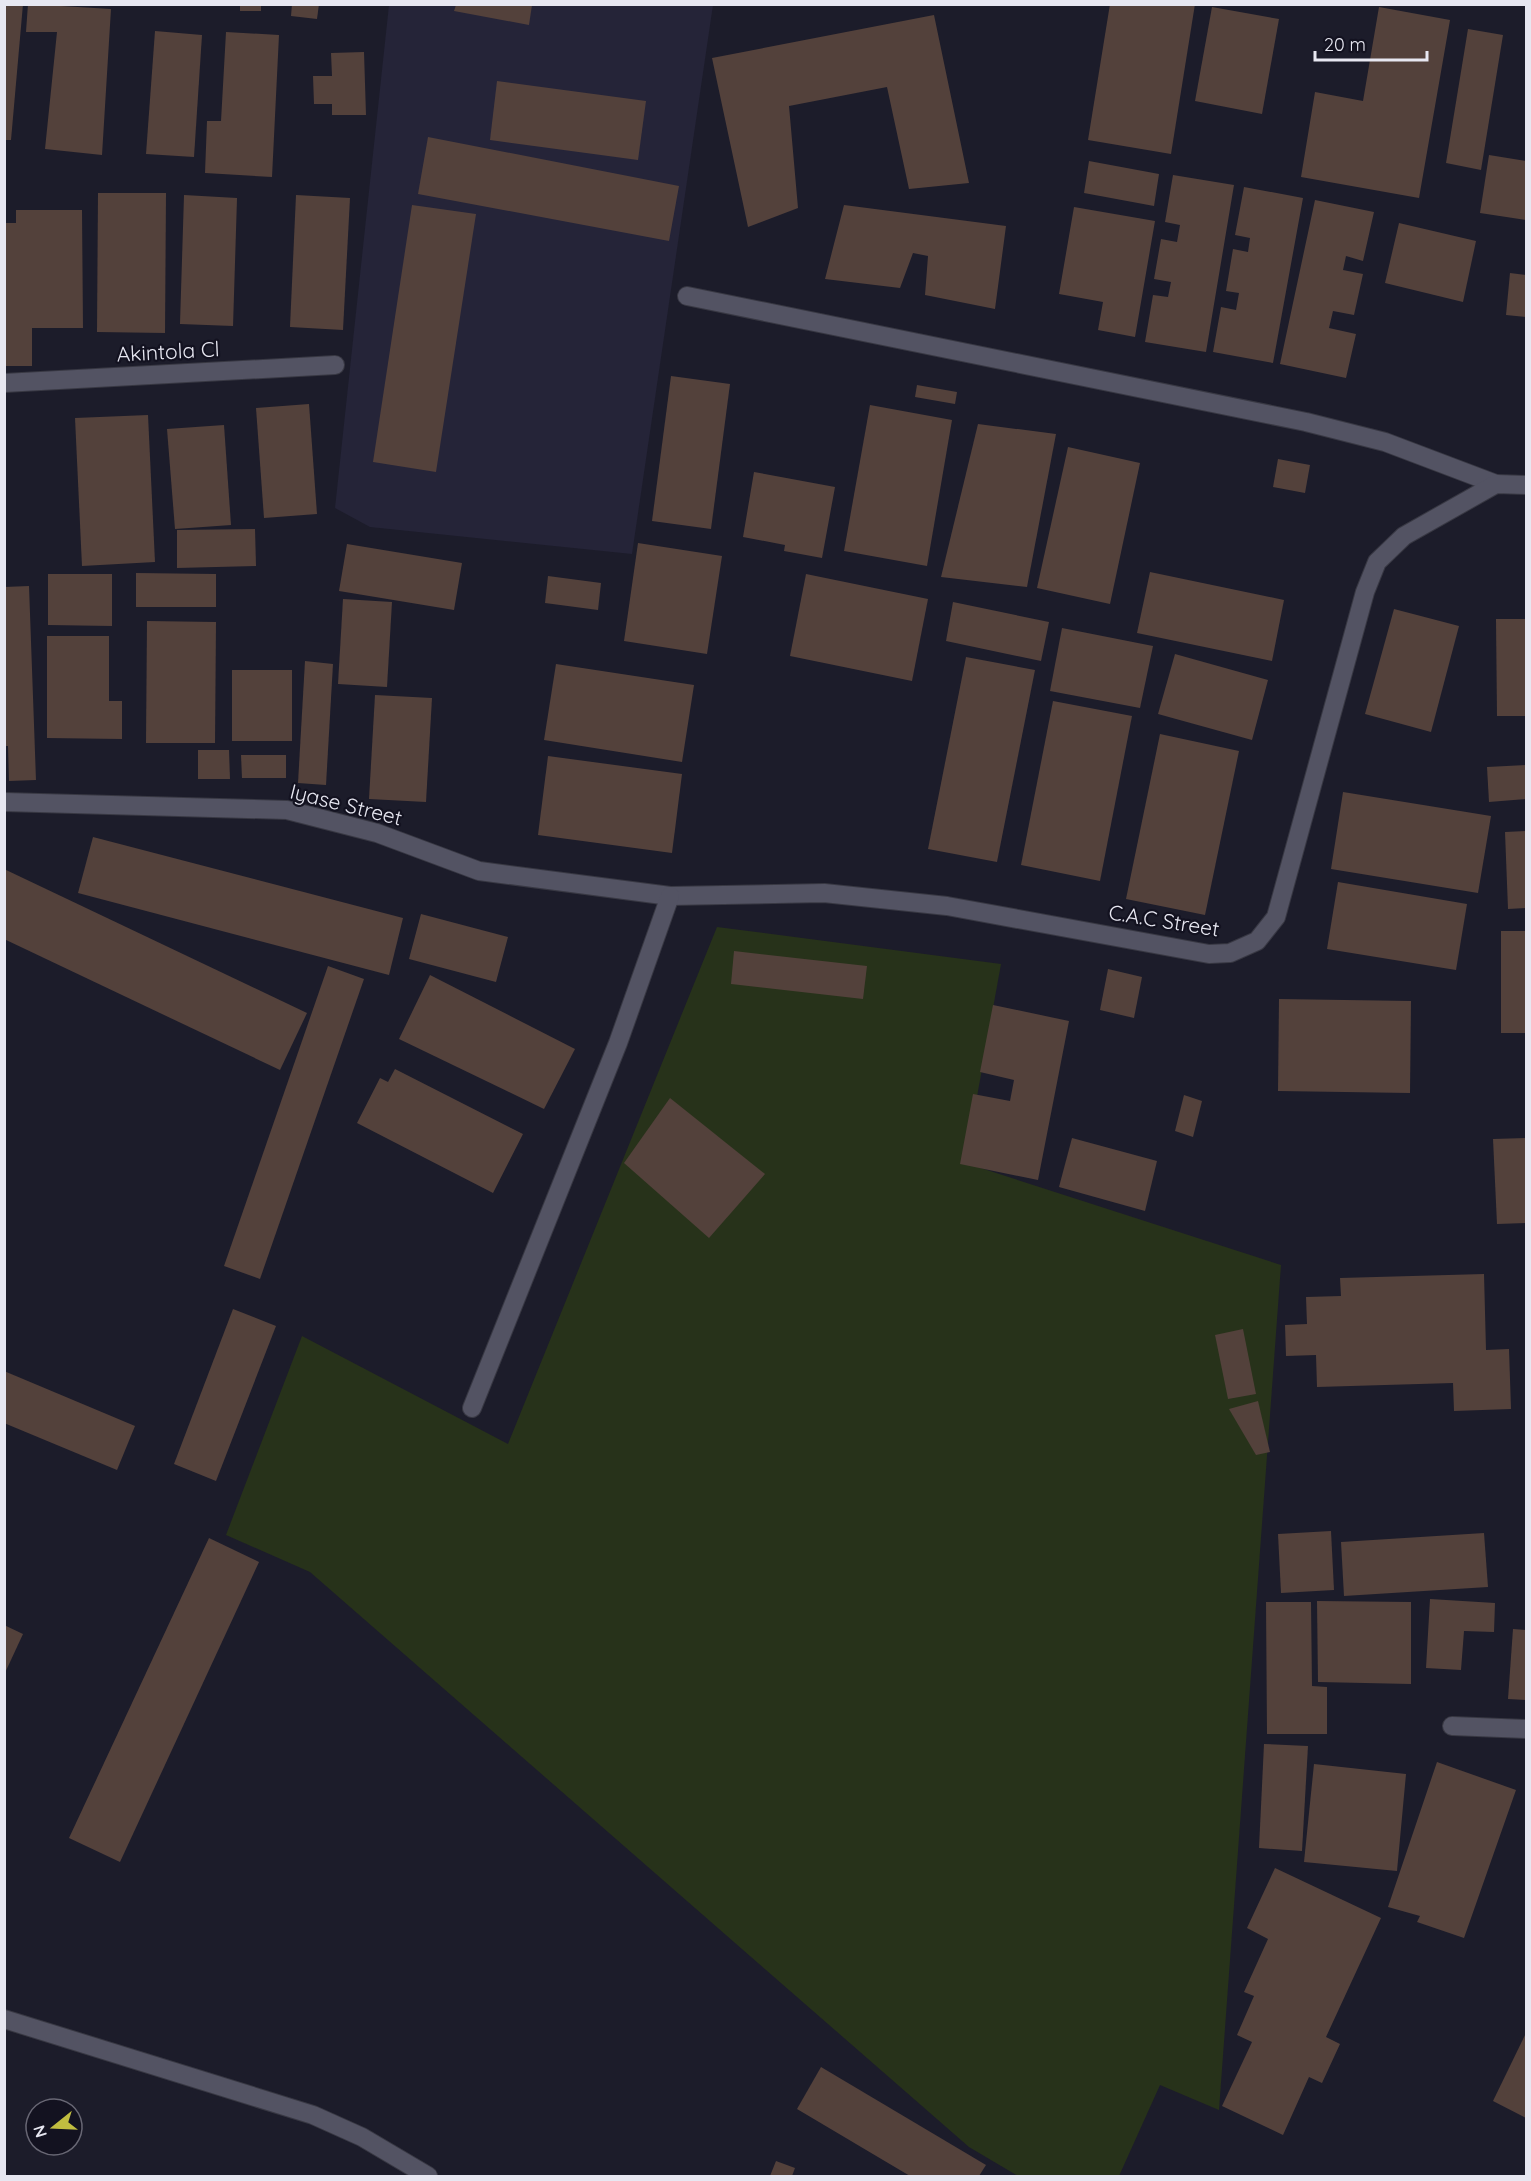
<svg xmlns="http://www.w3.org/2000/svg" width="1531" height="2181" viewBox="0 0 1531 2181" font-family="Quicksand,sans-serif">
<rect width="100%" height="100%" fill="#1c1c2a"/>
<polygon fill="#252438" points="389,5 713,5 632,554 370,527 335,508"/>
<polygon fill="#27321a" points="717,927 1001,964 965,1163 1281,1265 1219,2110 1160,2085 1119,2176 1018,2176 969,2147 310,1572 226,1535 302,1336 508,1444"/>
<g fill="#53413b">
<polygon points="4,4 23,4 11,140 4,140"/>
<polygon points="28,4 111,9 102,155 45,149 57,32 26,32"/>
<rect x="240" y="4" width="21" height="7"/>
<polygon points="292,4 319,4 317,19 291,16"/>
<polygon points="1110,4 1195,4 1171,154 1088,140"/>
<polygon points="456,5 532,5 529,25 454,11"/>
<polygon points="1212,7 1279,19 1262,114 1195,101"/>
<polygon points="1379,7 1450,20 1419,198 1301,177 1315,92 1363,101"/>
<polygon points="934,15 969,183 909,189 887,87 789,106 798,208 748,227 712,58"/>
<polygon points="1468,29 1503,35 1481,170 1446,163"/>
<polygon points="155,31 202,35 194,157 146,154"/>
<polygon points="226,32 279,35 272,177 205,173 207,121 221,121"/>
<polygon points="364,52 366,115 332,115 332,104 314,104 313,76 332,76 331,53"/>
<polygon points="497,81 646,101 638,160 490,140"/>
<polygon points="428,137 679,186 669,241 418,194"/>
<polygon points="1489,155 1526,161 1526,220 1480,213"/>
<polygon points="1089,161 1159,174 1154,206 1084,193"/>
<polygon points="1173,175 1234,185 1206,352 1145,342 1153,295 1168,297 1171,282 1154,279 1161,239 1177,242 1180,225 1165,222"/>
<polygon points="1244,187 1303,198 1273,363 1213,352 1221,307 1236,310 1239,293 1226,291 1233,249 1248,252 1250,238 1235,235"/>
<polygon points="98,193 166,193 165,333 97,332"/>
<polygon points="184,195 237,198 233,326 180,324"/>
<polygon points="296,195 350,198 343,330 290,327"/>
<polygon points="1315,200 1374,212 1363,261 1346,256 1343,270 1363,274 1354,315 1333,311 1329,328 1356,334 1346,378 1280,364"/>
<polygon points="412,205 476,214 436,472 373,462"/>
<polygon points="844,205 1006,226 995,309 925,295 928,256 913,253 900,288 825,279"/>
<polygon points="1074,207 1155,221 1135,337 1098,330 1103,302 1059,294"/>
<polygon points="16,210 82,210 83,328 32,328 32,366 4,366 4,223 16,223"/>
<polygon points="1399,223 1476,241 1463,302 1385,283"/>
<polygon points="1510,273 1526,275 1526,317 1506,315"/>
<polygon points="671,376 730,384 711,529 652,521"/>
<polygon points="917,385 957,392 955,404 915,397"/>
<polygon points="309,404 317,514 264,518 256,408"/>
<polygon points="870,405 952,420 927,566 844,551"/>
<polygon points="148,415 155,562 82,566 75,418"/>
<polygon points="978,424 1056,434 1027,587 941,577"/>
<polygon points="224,425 231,525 175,529 167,429"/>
<polygon points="1068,447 1140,463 1110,604 1037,588"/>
<polygon points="1278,459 1310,465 1305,493 1273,487"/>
<polygon points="754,472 835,487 822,558 784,551 785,545 743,537"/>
<polygon points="255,529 256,566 177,568 177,530"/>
<polygon points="638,543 722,556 707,654 624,641"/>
<polygon points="347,544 462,563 454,610 339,591"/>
<polygon points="1150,572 1284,600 1272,661 1137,633"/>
<polygon points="136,573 216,574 216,607 136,607"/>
<polygon points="48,574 112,574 112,626 48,625"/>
<polygon points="806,574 928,599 912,681 790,656"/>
<polygon points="548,576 601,583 598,610 545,603"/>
<polygon points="29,586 36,780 9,781 8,746 4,746 4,587"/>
<polygon points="343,599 392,602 387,687 338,684"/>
<polygon points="953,602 1049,622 1041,661 946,641"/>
<polygon points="1394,609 1459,626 1431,732 1365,714"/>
<polygon points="1496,619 1526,619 1526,716 1497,716"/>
<polygon points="147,621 216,622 215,743 146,743"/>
<polygon points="1062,628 1153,646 1140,708 1050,691"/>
<polygon points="47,636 109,636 109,701 122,701 122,739 47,738"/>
<polygon points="1175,654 1268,680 1252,740 1158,714"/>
<polygon points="966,657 1035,670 997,862 928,849"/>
<polygon points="305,661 333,664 326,785 298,783"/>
<polygon points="556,664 694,685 682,762 544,740"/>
<rect x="232" y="670" width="60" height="71"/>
<polygon points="375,695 432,698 426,802 369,799"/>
<polygon points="1053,701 1132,716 1100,881 1021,865"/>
<polygon points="1160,734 1239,751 1205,915 1126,899"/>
<polygon points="198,750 229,750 230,779 198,779"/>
<polygon points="241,755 286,755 286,778 242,778"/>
<polygon points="548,756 682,774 672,853 538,835"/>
<polygon points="1526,765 1526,799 1489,802 1487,767"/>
<polygon points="1343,792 1491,816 1478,893 1331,869"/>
<polygon points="1526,831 1526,908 1508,909 1505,832"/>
<polygon points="93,837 403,918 389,975 78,893"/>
<polygon points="4,869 307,1013 280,1070 4,939"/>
<polygon points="1338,882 1467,904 1456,970 1327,949"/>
<polygon points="421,914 508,937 496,982 409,959"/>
<rect x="1501" y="931" width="25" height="102"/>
<polygon points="734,951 867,966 863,999 731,984"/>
<polygon points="328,966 364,979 260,1279 224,1266"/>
<polygon points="1108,969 1142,977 1134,1018 1100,1010"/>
<polygon points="430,975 575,1049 544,1109 399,1039"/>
<polygon points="1279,999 1411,1001 1410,1093 1278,1091"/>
<polygon points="993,1005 1069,1021 1038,1180 960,1164 973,1094 1010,1101 1014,1080 980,1072"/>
<polygon points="395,1069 523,1134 493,1193 357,1123 380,1078 388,1082"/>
<polygon points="1184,1095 1202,1101 1193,1137 1175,1131"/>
<polygon points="670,1098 765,1174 709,1238 624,1163"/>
<polygon points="1072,1138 1157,1161 1145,1211 1059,1187"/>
<polygon points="1526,1138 1526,1223 1497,1224 1493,1139"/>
<polygon points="1484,1274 1486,1350 1509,1349 1511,1409 1454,1411 1453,1383 1317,1387 1316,1355 1286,1356 1285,1325 1307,1324 1306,1297 1341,1296 1340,1278"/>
<polygon points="233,1309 276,1326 216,1481 174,1464"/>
<polygon points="1243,1329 1256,1394 1228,1399 1215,1335"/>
<polygon points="4,1371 135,1426 117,1470 4,1423"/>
<polygon points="1258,1401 1270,1452 1256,1455 1229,1409"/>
<polygon points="1331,1531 1334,1590 1281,1593 1278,1534"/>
<polygon points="1484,1533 1488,1587 1344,1596 1341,1542"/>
<polygon points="209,1538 259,1562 120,1862 69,1838"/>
<polygon points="1430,1599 1495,1603 1494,1632 1464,1631 1461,1670 1426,1668"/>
<polygon points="1317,1601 1411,1602 1411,1684 1318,1682"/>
<polygon points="1266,1602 1311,1602 1312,1686 1327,1687 1327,1734 1267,1734"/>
<polygon points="4,1625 23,1634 4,1675"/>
<polygon points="1513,1629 1526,1630 1526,1700 1508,1699"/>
<polygon points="1264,1744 1308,1746 1302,1851 1259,1848"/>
<polygon points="1437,1762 1516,1790 1464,1938 1417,1922 1420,1916 1388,1907"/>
<polygon points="1314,1764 1406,1774 1397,1871 1304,1862"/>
<polygon points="1275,1868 1381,1918 1326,2037 1340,2044 1322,2083 1309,2077 1283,2135 1222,2106 1252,2042 1237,2035 1254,1996 1244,1992 1268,1939 1247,1928"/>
<polygon points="1526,2033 1526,2118 1493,2101"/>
<polygon points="821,2067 986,2165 979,2176 910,2176 797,2109"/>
<polygon points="776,2161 795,2168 792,2176 770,2176"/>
</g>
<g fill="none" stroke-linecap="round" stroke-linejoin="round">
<g stroke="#383843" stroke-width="20">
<polyline id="service" points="4,2019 313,2115 362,2137 428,2176"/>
</g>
<g stroke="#383843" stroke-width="20">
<g id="minor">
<polyline points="687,296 1306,422 1385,442 1496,484"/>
<polyline points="4,383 335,365"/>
<polyline points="4,802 287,810 377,833 479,871 670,896 824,893 947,906 1209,954 1230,953 1257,941 1276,917 1365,592 1377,562 1404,536 1496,484 1526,485"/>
<polyline points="472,1408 618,1043 670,896"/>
<polyline points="1452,1726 1526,1729"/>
</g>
</g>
<use href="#service" stroke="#535363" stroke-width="18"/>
<use href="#minor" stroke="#535363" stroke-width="18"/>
</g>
<g text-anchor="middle" stroke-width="4.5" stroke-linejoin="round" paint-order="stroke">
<g font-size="21" fill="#e7e7f1" stroke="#131220">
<text transform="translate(168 352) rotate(-3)" y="7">Akintola Cl</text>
<text transform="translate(346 805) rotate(14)" y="7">Iyase Street</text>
<text transform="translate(1164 921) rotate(9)" y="7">C.A.C Street</text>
</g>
</g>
<rect width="1531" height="2181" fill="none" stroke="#e7e7f1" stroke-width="12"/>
<g transform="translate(54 2127) rotate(252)"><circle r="28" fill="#131220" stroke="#686774" stroke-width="1.5"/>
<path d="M0-4.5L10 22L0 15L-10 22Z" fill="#c1bd40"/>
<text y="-9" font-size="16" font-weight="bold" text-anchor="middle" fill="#e7e7f1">N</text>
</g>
<path d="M1315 51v9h112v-9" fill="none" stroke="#e7e7f1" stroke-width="3"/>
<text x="1324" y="51" font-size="18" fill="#e7e7f1" stroke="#131220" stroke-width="4.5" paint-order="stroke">20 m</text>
</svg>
